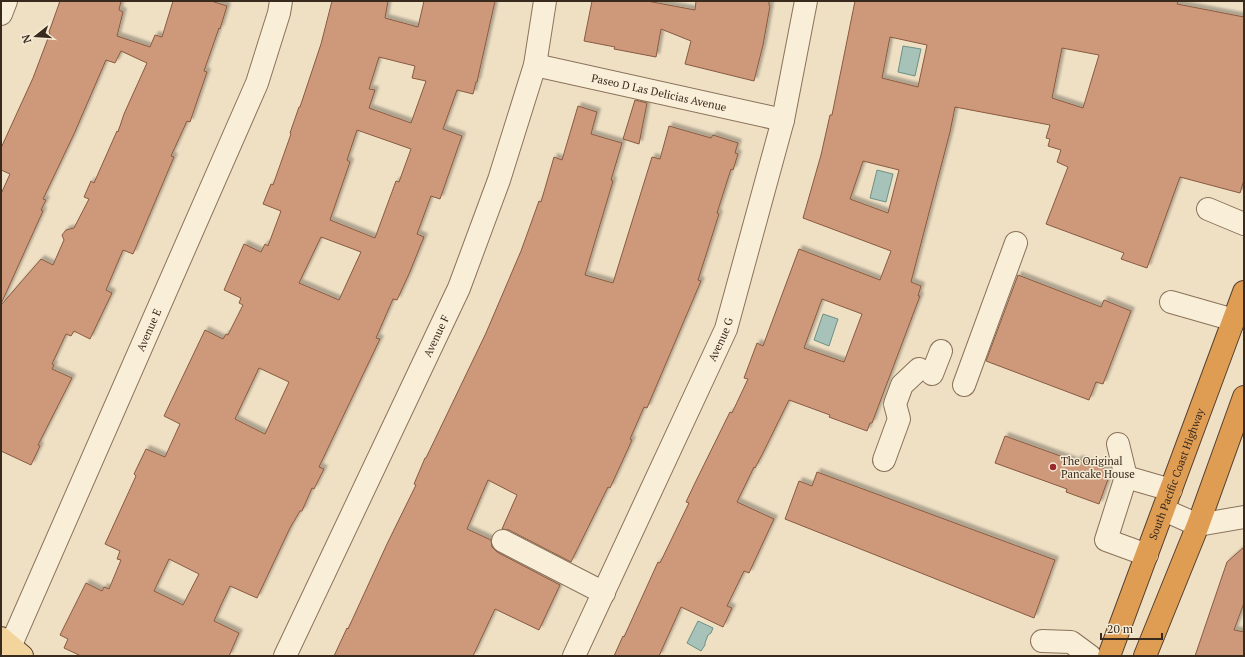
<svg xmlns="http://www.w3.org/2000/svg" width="1245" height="657" viewBox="0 0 1245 657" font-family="'PT Serif',serif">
<defs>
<filter id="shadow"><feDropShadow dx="3.5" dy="-3.5" stdDeviation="1" flood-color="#0004"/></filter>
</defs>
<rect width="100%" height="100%" fill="#efe0c4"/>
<g fill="#a6c2b9" stroke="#6c9086">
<polygon points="903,46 921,49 915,76 898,72"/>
<polygon points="877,170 893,174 886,202 870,198"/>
<polygon points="823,314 838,319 829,346 814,340"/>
<polygon points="698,621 713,628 711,633 708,635 705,643 705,645 701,651 687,643"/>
</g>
<g fill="#cd997a" stroke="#895a40" fill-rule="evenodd" filter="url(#shadow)">
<polygon points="60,1 121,1 119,10 123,12 117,36 150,47 155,35 162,37 173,1 211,1 227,6 220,29 219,28 204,71 207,72 190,122 187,121 171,156 174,157 133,254 123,250 106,290 112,293 90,339 74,331 71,336 66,334 52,364 54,365 52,369 72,378 38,445 40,446 31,465 1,451 1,305 41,259 53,265 64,240 62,235 66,230 74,228 89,199 84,197 91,181 94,183 117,131 118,132 124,114 147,63 121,51 115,63 106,60 74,134 43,199 46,200 41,210 43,211 1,304 1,194 10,174 1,170 1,148 33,78 50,33 49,32"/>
<path d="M 332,1 L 388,1 L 385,18 L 418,27 L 424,1 L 495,1 L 477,82 L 476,82 L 473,94 L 457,90 L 443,129 L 462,136 L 440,199 L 431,196 L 417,234 L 424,237 L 409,274 L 397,300 L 393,299 L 376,338 L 380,339 L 319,467 L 324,469 L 314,489 L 312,488 L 302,511 L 300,511 L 290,528 L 257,598 L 230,586 L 221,605 L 214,621 L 239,633 L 229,656 L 81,656 L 64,648 L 68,639 L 60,635 L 86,583 L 102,591 L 104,587 L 109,589 L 121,560 L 117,559 L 120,551 L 105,544 L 136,476 L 134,474 L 146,449 L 165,457 L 180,424 L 164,416 L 205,330 L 223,339 L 226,334 L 228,335 L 243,305 L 239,303 L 241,298 L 224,290 L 244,244 L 261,252 L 265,244 L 268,246 L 281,211 L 263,204 L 271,184 L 273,185 L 291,134 L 290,133 L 299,107 L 300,107 L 321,44 ZM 379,57 L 415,66 L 412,78 L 426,81 L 411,123 L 369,108 L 375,90 L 369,89 ZM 357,130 L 411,149 L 399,182 L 396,181 L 375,238 L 330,220 L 350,162 L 347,160 ZM 321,237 L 361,252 L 339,300 L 299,283 ZM 259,368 L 289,382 L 265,434 L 235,419 ZM 169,559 L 199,574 L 183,605 L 154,591 Z"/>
<polygon points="592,1 647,1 695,10 696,1 769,1 769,5 770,6 763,45 754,81 685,64 691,41 661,29 656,57 614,49 615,47 584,41"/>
<path d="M 855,1 L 1178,1 L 1177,4 L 1244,17 L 1244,180 L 1240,193 L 1180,177 L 1147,268 L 1121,259 L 1124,253 L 1046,224 L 1068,167 L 1057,162 L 1061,150 L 1048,146 L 1050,139 L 1046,138 L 1050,125 L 955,107 L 950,132 L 911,282 L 921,286 L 918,296 L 920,296 L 872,423 L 870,423 L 867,431 L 829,417 L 830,415 L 789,400 L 762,455 L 755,468 L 754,467 L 737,502 L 774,519 L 749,573 L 744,571 L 727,606 L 732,608 L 723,627 L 681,607 L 659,656 L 614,656 L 623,636 L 624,637 L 658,562 L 660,563 L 689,503 L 686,502 L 695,483 L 730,412 L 732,413 L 748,379 L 744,378 L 757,343 L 763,346 L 799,249 L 880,280 L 891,251 L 803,218 L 821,155 L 830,115 L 832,115 ZM 890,37 L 927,45 L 918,87 L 882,78 ZM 1062,48 L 1099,55 L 1083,108 L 1052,98 ZM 863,161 L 899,170 L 888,213 L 850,199 ZM 822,299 L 862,314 L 844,362 L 804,348 Z"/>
<polygon points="635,100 647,103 639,144 623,139"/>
<polygon points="578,106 597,112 591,134 622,143 611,180 613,181 585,275 613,283 652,157 660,159 669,126 711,138 713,135 738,143 735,153 738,154 733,170 731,169 717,213 719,214 698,280 701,281 647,408 644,407 630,439 632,440 622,462 610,488 608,487 571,562 509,530 502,529 517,495 488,480 467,529 491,540 492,547 497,552 560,585 539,630 495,609 473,656 334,656 347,628 348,629 387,544 416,485 414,484 425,458 426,458 486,333 521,251 539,201 541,202 554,157 562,160"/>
<polygon points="1018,275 1101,307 1104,300 1131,311 1103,384 1096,382 1089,400 986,361"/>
<polygon points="1005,436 1077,462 1078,459 1111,471 1099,504 1066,492 1067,489 995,463"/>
<polygon points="817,472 1055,560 1034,618 785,519 799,481 812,486"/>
<polygon points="1244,547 1244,603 1234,630 1244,632 1244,656 1195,656 1227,562"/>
</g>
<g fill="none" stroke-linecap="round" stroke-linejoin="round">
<g stroke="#8a725a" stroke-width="24">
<g id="minor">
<polyline points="1,14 6,1"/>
<path id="s1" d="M 535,65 L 783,120"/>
<polyline points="1208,209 1244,224"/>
<polyline points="1171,302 1234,320"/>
<polyline points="932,374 941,351"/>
<polyline points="964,385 1016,243"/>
<polyline points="1118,444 1126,477 1106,540 1147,555"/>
<polyline points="884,460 899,419 895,404 902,385 919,369"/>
<polyline points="1126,477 1171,490"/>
<polyline points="1164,510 1198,525 1244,517"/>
<polyline points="503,541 604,593"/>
<polyline points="1042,641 1071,642 1090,656"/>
<path id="s2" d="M 6,656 L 257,83 L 279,13 L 281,1"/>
<path id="s3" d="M 285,656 L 459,288 L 499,180 L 535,65 L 545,1"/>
<path id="s4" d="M 574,656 L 726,329 L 783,120 L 806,1"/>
</g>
</g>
<g stroke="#57402e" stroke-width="24">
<polyline id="major" points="1,638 22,656"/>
</g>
<g stroke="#57402e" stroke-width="24">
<g id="highway">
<path id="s5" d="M 1109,656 L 1244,292"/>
<polyline points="1145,656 1198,525 1244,397"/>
</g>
</g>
<use href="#minor" stroke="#f9eed8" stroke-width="22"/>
<use href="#major" stroke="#f2d49c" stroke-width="22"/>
<use href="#highway" stroke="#df9d54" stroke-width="22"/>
</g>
<circle fill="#99292e" stroke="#f6ebd4" stroke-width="1.5" cx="1053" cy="467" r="4"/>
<g text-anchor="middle" stroke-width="3" stroke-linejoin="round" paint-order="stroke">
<g font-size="11" fill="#392a1e" stroke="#f6ebd4">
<text dy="4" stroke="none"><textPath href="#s1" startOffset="127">Paseo D Las Delicias Avenue</textPath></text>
<text dy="4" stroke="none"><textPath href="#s2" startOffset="356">Avenue E</textPath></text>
<text dy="4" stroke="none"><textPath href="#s3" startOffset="354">Avenue F</textPath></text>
<text dy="4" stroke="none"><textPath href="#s4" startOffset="349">Avenue G</textPath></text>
<text dy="4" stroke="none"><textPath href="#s5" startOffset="194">South Pacific Coast Highway</textPath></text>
</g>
<g font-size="11" fill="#392a1e" stroke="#f6ebd4" text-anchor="start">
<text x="1061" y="465">The Original<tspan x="1061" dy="13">Pancake House</tspan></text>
</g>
</g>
<rect width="1245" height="657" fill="none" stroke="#392a1e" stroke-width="4"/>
<g transform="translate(36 36) rotate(253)" stroke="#f6ebd4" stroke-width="3" paint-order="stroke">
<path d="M0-3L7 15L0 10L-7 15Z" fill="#392a1e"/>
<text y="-6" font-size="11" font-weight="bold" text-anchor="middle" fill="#392a1e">N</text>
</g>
<path d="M1101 633v6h61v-6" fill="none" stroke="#392a1e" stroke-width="2"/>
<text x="1107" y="633" font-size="12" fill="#392a1e" stroke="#f6ebd4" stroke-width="3" paint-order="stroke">20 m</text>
</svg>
